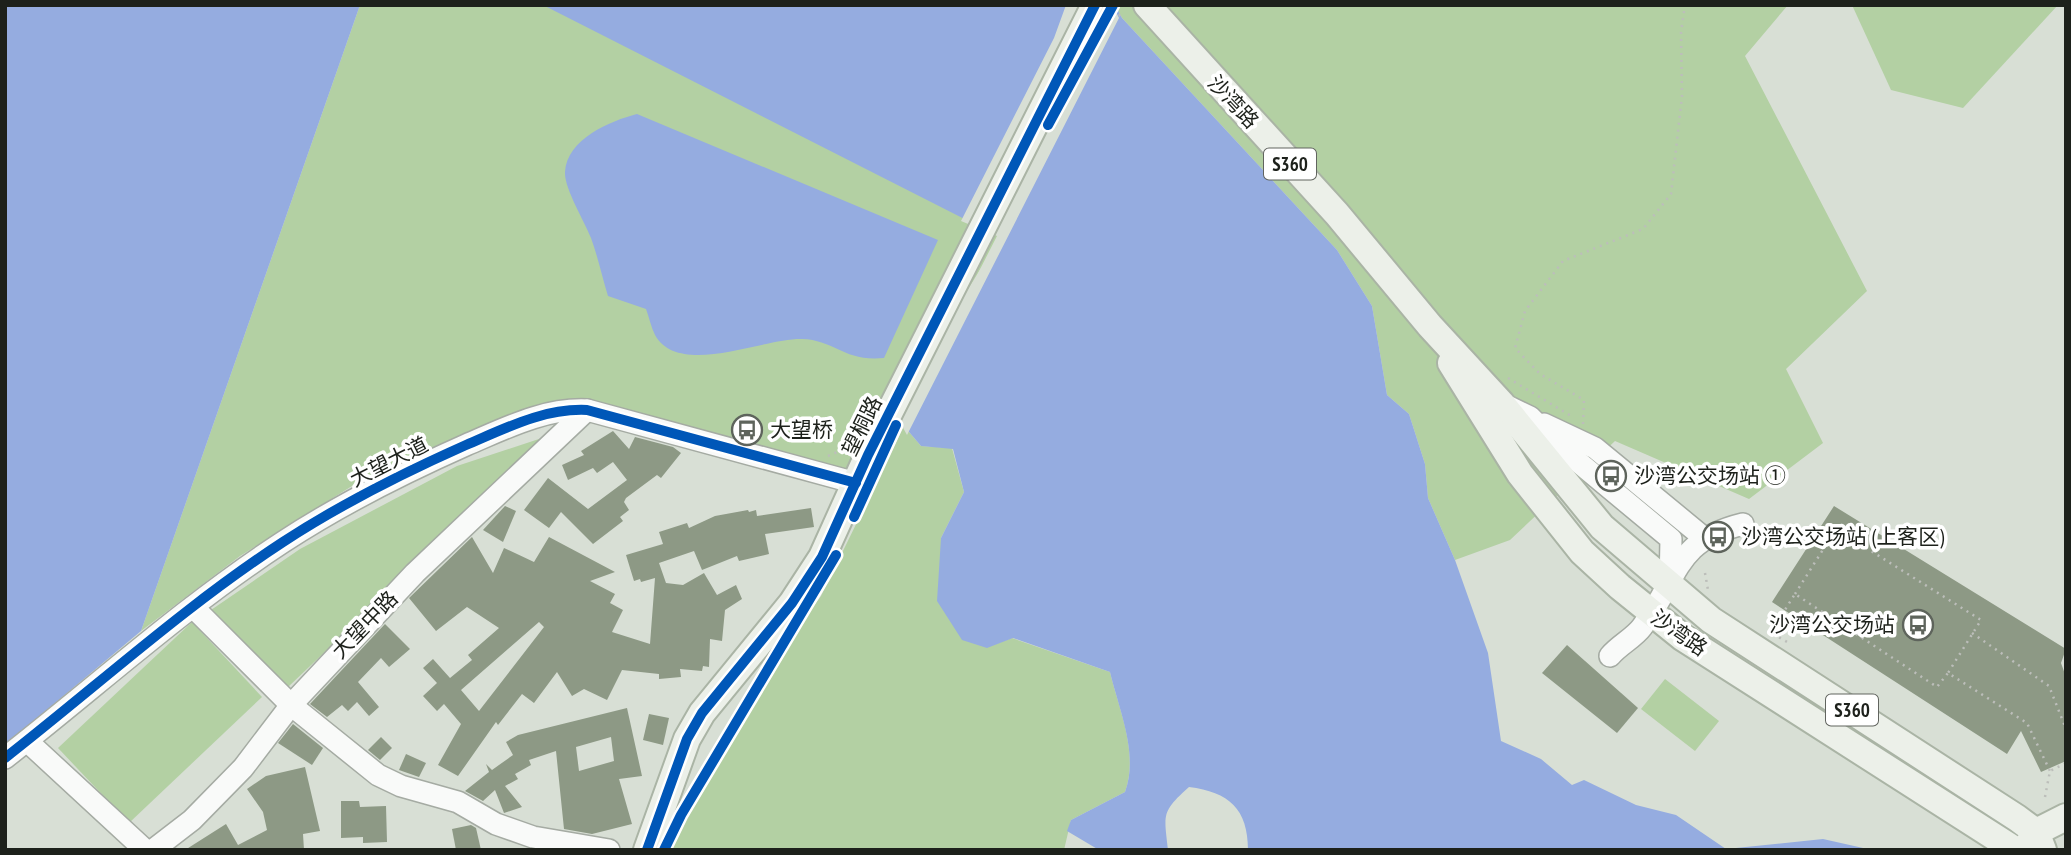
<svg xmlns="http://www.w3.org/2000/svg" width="2071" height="855" viewBox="0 0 2071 855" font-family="'PT Sans Narrow','Noto Sans SC',sans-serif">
<rect width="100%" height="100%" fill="#d8dfd5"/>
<g fill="#b3d0a3">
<polygon points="360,5 546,5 1004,231 855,472 623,412 467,434 352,486 240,556 141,631"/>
<polygon points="1115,5 1788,5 1745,56 1867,291 1786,369 1823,443 1749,499 1615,441 1510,540 1455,560 1428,498 1425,464 1409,414 1387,395 1372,306 1337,250 1122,18"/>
<polygon points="1852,5 2058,5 1963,108 1891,90"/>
<path d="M 904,426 L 921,446 L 952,448 L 964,492 L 941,538 L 987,647 L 1012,638 L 1110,672 C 1119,710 1139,753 1125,792 L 1071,820 L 1064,850 L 664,850 L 753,688 L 821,596 Z"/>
<polygon points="554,434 287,688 211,610 300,549 457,466"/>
<polygon points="192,622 262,697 129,823 58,748"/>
<polygon points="1665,679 1719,721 1695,751 1641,709"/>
</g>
<g fill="#95ace0">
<polygon points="5,5 360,5 141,631 5,745"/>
<path d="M 543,5 L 1115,5 L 1122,18 L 1337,250 L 1372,306 L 1387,395 L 1409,414 L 1425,464 L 1428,498 L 1455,560 L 1488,653 L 1501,741 L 1541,759 L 1572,785 L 1584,780 L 1636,805 L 1676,815 L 1726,849 L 1823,839 L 1872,850 L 1248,850 C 1248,809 1229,792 1189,787 C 1161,812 1164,814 1168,850 L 1099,850 L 1067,831 L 1071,820 L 1125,792 C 1139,754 1119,710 1110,672 L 1013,638 L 987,648 L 962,640 L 937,601 L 941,538 L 964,492 L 953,449 L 921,446 L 904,426 L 1003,232 L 994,234 Z"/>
<path d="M 637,114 L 938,240 L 884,358 C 844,362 835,340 802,339 C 763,338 679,378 655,335 C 651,327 649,317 646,309 L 608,296 C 602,277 598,257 591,238 C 585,222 564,188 565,172 C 567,139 610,121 637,114 Z"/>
</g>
<polygon fill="#d8dfd5" points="1066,5 1119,5 1116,12 1119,18 907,435 901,424 997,236 961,221 1054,38"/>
<g fill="#8d9985" fill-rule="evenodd">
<polygon points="613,431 629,449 635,437 673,447 681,453 661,478 657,475 626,498 624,502 629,510 620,517 623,521 593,544 561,512 549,528 524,510 548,478 588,509 627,480 613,462 597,473 593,468 568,480 562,465 584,455 581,451"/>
<polygon points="505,506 516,511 503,542 483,530"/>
<polygon points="1834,506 2066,649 2061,663 2066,677 2066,761 2041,772 2021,731 2007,754 1772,602"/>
<path d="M 811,508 L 814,527 L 765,534 L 769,554 L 739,561 L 737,556 L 702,570 L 694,551 L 659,563 L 666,583 L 683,585 L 704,573 L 717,595 L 736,585 L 742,599 L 725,610 L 722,641 L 710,639 L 709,667 L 703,666 L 702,671 L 680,669 L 681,677 L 659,679 L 659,674 L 622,670 L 607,700 L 584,689 L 572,696 L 557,672 L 534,703 L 522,694 L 498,725 L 496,722 L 458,776 L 438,765 L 461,724 L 444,704 L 437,711 L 423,696 L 437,683 L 423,668 L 433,659 L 450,678 L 472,660 L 468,655 L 499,628 L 467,607 L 436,631 L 409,598 L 472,537 L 493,573 L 504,548 L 534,562 L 549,537 L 615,572 L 590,581 L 615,594 L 610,603 L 623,610 L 612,632 L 650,644 L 655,578 L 641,582 L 640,579 L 634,581 L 626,555 L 663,544 L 659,532 L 687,523 L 689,528 L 715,516 L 748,510 L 749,512 L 756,510 L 757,516 ZM 539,622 L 544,627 L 479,711 L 461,690 Z"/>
<polygon points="385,624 410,649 389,667 381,658 358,682 379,707 369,716 357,702 348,711 342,705 327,717 310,704"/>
<polygon points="1567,645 1638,708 1617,733 1542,673"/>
<path d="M 627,708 L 642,776 L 619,779 L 632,824 L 592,834 L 564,829 L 556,751 L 529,760 L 531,765 L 515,774 L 518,779 L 505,786 L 522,807 L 504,813 L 495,790 L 483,801 L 465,791 L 489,772 L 486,764 L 492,770 L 513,755 L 506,742 L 518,735 ZM 611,737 L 614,761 L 579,771 L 576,747 Z"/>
<polygon points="649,714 669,718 663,745 643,740"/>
<polygon points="293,724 323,748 312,765 278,743"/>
<polygon points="381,737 392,748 380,760 368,750"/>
<polygon points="406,754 426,763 419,777 399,770"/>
<polygon points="305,767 320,831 303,834 304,850 185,850 226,824 238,845 267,830 263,812 247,789 266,776"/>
<polygon points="341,801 359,801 360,807 386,806 387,842 363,843 363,837 341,838"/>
<polygon points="471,825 476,828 481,850 456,850 452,829"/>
</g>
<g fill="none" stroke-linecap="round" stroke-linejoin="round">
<g stroke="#a5aba3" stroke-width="24">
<g id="minor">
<polyline points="1503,404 1530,417 1559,446 1671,539 1670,586"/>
<polyline points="1544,424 1595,448 1703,537"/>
<polyline points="193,607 291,705 378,775 401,786 458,802 496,824 533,837 609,850"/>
<path d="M 1610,656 C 1619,645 1634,638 1642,627 C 1680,576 1674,541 1743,524"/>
<polyline points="27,741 145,850"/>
<path d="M 5,758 C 97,686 185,606 283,542 C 341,504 403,473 466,445 C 506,428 544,408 587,410 L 856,483"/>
<polyline points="153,850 192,820 243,768 291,705 415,573 587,410"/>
</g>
</g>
<g stroke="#aab4a5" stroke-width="30">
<g id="major">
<polyline points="1147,5 1337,214 1430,326 1501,403 1602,527 1711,620 2017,818 2036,832 2043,850"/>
<polyline points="1451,363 1520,474 1582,552 1620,587 1682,637 2015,850"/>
<polyline points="2027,846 2036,832 2066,817"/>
<polyline points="647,850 687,739 702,713 792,603 822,557 868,455 1095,5"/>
</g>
</g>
<g stroke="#bcbeba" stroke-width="2.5" stroke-dasharray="2 5" stroke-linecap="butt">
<polyline points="1112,18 1125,13"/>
<polyline points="1508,378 1571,416"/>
<polyline points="1583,424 1584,400 1540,374 1515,348 1525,311 1563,261 1643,229 1671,194 1682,96 1681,32 1685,5"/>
<polyline points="828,456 842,450"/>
<polyline points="1705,573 1708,590"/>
<polyline points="1795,594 1836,529 1981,620 1948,673"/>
<polyline points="1797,628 1781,616 1795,594 1937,687 1948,673 2027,723 2050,771"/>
<polyline points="1972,633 2049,686 2066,729"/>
<polyline points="1773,634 1789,643"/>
<polyline points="2045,797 2050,771 2066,763"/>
</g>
<use href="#minor" stroke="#f9faf9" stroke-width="21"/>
<use href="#major" stroke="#ecf0e9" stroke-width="26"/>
<g stroke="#fff" stroke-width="15">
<g id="cycleway">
<polyline points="1048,125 1113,5"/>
<polyline points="854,517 896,425"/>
<path d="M 5,758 C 97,686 185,606 283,542 C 341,504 403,473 466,445 C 506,428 544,408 587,410 L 856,483"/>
<polyline points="647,850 687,739 702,713 792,603 822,557 868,455 1095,5"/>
<polyline points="664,850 681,815 836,555"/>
</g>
</g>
<use href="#cycleway" stroke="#0057b8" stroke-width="10"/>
</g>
<defs>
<g id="bus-ring" transform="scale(1.575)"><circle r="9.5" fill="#fff" stroke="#5e645c" stroke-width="1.5"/><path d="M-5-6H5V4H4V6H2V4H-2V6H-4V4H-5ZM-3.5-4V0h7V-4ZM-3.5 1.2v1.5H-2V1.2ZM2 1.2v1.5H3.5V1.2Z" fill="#5e645c"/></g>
</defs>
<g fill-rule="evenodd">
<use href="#bus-ring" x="747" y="430"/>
<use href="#bus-ring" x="1611" y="476"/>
<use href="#bus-ring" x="1718" y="537"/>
<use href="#bus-ring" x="1918" y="625"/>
</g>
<g text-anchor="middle" stroke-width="7" stroke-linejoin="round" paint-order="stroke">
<g fill="#fff" stroke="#61645f" stroke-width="2">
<rect x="1264" y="148.5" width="52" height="31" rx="5"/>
<rect x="1826" y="694.5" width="52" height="31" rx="5"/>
</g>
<g font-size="19" font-weight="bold" fill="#1d211b">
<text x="1290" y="171">S360</text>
<text x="1852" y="717">S360</text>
</g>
<g font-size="21" fill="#1d211b" stroke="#fff">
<text transform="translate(1233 102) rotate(47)" y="7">沙湾路</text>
<text transform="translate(862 426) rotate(-64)" y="7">望桐路</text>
<text transform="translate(389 462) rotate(-27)" y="7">大望大道</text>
<text transform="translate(365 625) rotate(-46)" y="7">大望中路</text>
<text transform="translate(1679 633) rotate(35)" y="7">沙湾路</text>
</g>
<g font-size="21" fill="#1d211b" stroke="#fff" text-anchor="start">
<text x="770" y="437">大望桥</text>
<text x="1634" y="483">沙湾公交场站 ①</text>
<text x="1741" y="544">沙湾公交场站 (上客区)</text>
<text x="1895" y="632" text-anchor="end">沙湾公交场站</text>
</g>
</g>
<rect width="2071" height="855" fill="none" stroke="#1d211b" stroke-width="14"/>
</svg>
